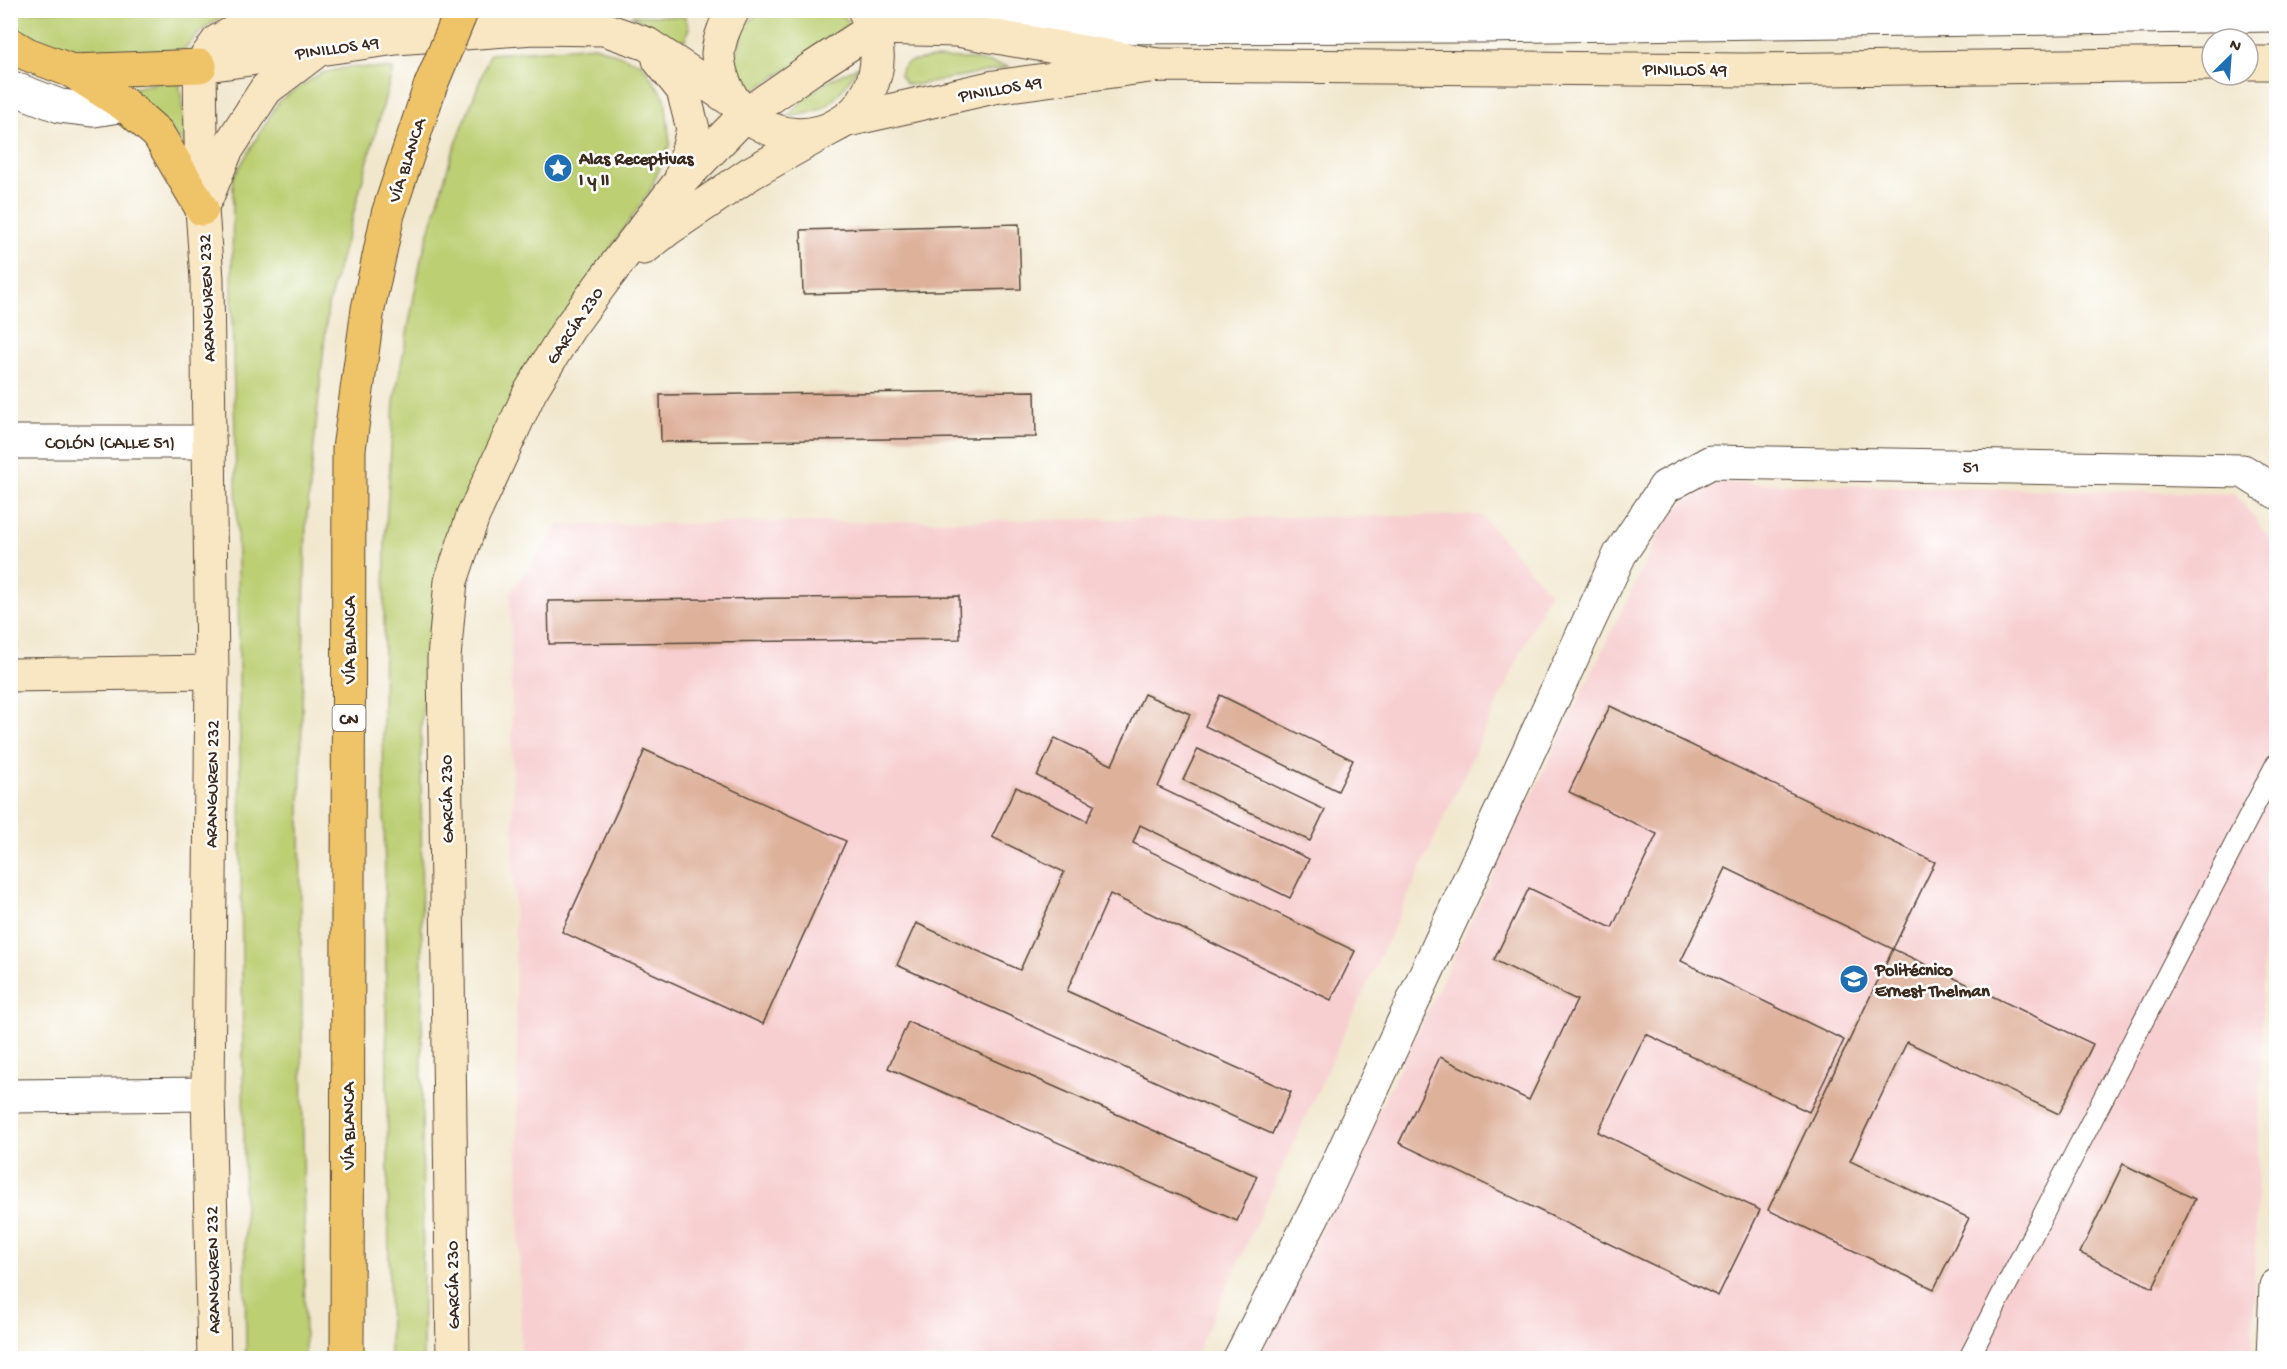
<svg xmlns="http://www.w3.org/2000/svg" width="2287" height="1369" viewBox="0 0 2287 1369" font-family="'Gochi Hand',sans-serif">
<rect width="100%" height="100%" fill="#fff"/>
<filter id="ink" filterUnits="userSpaceOnUse"><feTurbulence type="fractalNoise" baseFrequency=".0167" numOctaves="2"/><feDisplacementMap in="SourceGraphic" scale="12" xChannelSelector="R" yChannelSelector="G"/><feConvolveMatrix kernelMatrix="1 2 1 2 8 2 1 2 1" color-interpolation-filters="sRGB"/></filter>
<filter id="wash" filterUnits="userSpaceOnUse"><feTurbulence type="fractalNoise" baseFrequency=".008" numOctaves="4" result="noise"/><feDisplacementMap in="SourceGraphic" scale="24" xChannelSelector="R" yChannelSelector="G"/><feGaussianBlur stdDeviation="1.35" result="paint"/><feColorMatrix in="noise" values="0 0 0 0 0 0 0 0 0 0 0 0 0 0 0 0 0 1.4 0 .05"/><feComposite in="paint" operator="in"/></filter>
<g filter="url(#wash)">
<rect width="100%" height="100%" fill="#f1e7cd"/>
<g fill="#f7cfd0">
<polygon points="1710,482 2235,494 2276,546 2252,1358 1259,1358 1668,515"/>
<polygon points="1481,515 1549,592 1194,1358 521,1358 510,593 559,525"/>
</g>
<g fill="#bccf73" stroke="#7c7c48" stroke-width="1.5">
<path d="M 10,11 L 244,11 C 216,16 201,30 183,50 L 113,54 L 26,41 L 11,26 Z"/>
<polygon points="763,11 839,11 855,29 749,93 739,79 735,59 745,24"/>
<polygon points="631,15 685,17 689,28 685,40 675,40"/>
<polygon points="595,46 642,64 665,98 670,144 650,191 529,367 477,471 437,570 421,727 423,1358 390,1358 383,712 385,541 394,402 421,260 451,157 490,54"/>
<polygon points="933,58 970,59 1010,67 916,85 906,84 900,75 902,68 909,62"/>
<path d="M 859,66 C 835,100 831,112 788,117 C 809,89 828,81 859,66 Z"/>
<polygon points="349,67 393,69 328,306 306,525 300,811 305,1358 246,1358 238,565 232,306 233,178 279,101 321,73"/>
<polygon points="179,79 187,147 157,115 123,90"/>
</g>
<g id="blocks">
<g fill="#deb19b">
<polygon points="1019,224 1021,289 803,294 801,230"/>
<polygon points="1035,391 1036,437 661,442 660,395"/>
<polygon points="959,596 960,639 549,644 548,601"/>
<polygon points="1144,694 1190,714 1158,787 1309,859 1290,898 1140,825 1133,843 1355,951 1331,1000 1110,894 1067,991 1291,1092 1272,1134 897,965 916,923 1020,970 1064,872 992,837 1016,787 1087,821 1095,804 1037,776 1055,738 1112,765"/>
<polygon points="1220,695 1353,760 1338,791 1205,726"/>
<polygon points="1610,706 1935,862 1893,949 2093,1044 2059,1114 1907,1042 1850,1161 1969,1218 1934,1289 1768,1210 1893,949 1726,868 1681,961 1844,1040 1809,1112 1646,1034 1598,1132 1760,1210 1718,1296 1399,1143 1440,1057 1529,1100 1577,1000 1494,960 1529,888 1612,928 1657,834 1569,792"/>
<polygon points="1198,749 1325,810 1310,841 1183,780"/>
<polygon points="645,750 846,841 763,1024 562,932"/>
<polygon points="10,992 14,992 15,1044 10,1044"/>
<polygon points="908,1022 1257,1176 1237,1221 888,1068"/>
<polygon points="2123,1164 2195,1199 2153,1288 2080,1253"/>
</g>
</g>
</g>
<g filter="url(#ink)">
<use href="#blocks" fill-opacity="0" stroke="#564638" stroke-width="1.5"/>
<g fill="none" stroke-linecap="round" stroke-linejoin="round">
<g stroke="#564638" stroke-width="22">
<polyline id="lane" points="1969,1358 2276,764"/>
</g>
<g stroke="#564638" stroke-width="35">
<g id="street">
<polyline points="991,29 1050,27 1481,26 2276,15"/>
<polyline points="10,87 60,106 94,110 125,105"/>
<polyline points="10,442 209,442"/>
<polyline points="10,1096 208,1094"/>
<polyline points="1240,1358 1322,1198 1620,554 1665,487 1711,462 2243,471 2276,492"/>
<polyline points="2273,1358 2276,1286"/>
</g>
</g>
<g stroke="#564638" stroke-width="35">
<g id="secondary">
<path d="M 733,10 C 726,24 719,38 718,54 C 718,65 722,78 727,89 C 756,148 840,151 869,91 C 882,64 879,38 865,12"/>
<polyline points="659,60 683,90 693,129 680,183"/>
<polyline points="2248,63 2276,63"/>
<polyline points="200,66 202,209 207,279 212,672 208,1094 214,1358"/>
<polyline points="200,66 396,38 533,28 604,29 647,44 733,101"/>
<polyline points="200,66 218,41 240,29 302,20 362,19 430,13"/>
<polyline points="207,197 226,151 266,89 315,52"/>
<polyline points="644,248 668,229 751,173 844,121 994,87 1157,65 1744,70 2212,64"/>
<polyline points="10,675 212,672"/>
<polyline points="453,1358 444,658 451,581 473,516 530,392 569,328 605,279 679,183 745,115 811,69 874,28 957,30 1157,65"/>
</g>
</g>
<g stroke="#564638" stroke-width="35">
<g id="highway">
<polyline points="10,44 27,54 72,71 200,66"/>
<polyline points="72,71 125,105 158,134 202,209"/>
<polyline points="347,1358 349,449 368,309 388,214 430,87"/>
</g>
</g>
<use href="#lane" stroke="#fff" stroke-width="20"/>
<use href="#street" stroke="#fff" stroke-width="33"/>
<use href="#secondary" stroke="#f9e7c3" stroke-width="33"/>
<use href="#highway" stroke="#efc469" stroke-width="33"/>
<g stroke="#564638" stroke-width="35" stroke-linecap="butt">
<polyline id="highway-bridge" points="430,87 462,10"/>
</g>
<use href="#highway-bridge" stroke="#efc469" stroke-width="33"/>
</g>
</g>
<defs>
<g id="sight-disc" transform="scale(1.5)"><circle r="9.5" fill="#1f6fb2" stroke="#fff"/><path d="M0-6L1.8-2.2L6-1.7L2.9 1.2L3.7 5.4L0 3.3L-3.7 5.4L-2.9 1.2L-6-1.7L-1.8-2.2Z" fill="#fff"/></g>
<g id="school-disc" transform="scale(1.5)"><circle r="9.5" fill="#1f6fb2" stroke="#fff"/><path d="M0-5L7-2L0 1L-7-2ZM-4 1L0 2.5L4 1V4Q0 6-4 4Z" fill="#fff"/></g>
</defs>
<g fill-rule="evenodd">
<use href="#sight-disc" x="558" y="168"/>
<use href="#school-disc" x="1854" y="979"/>
</g>
<g text-anchor="middle" stroke-width="5" stroke-linejoin="round" paint-order="stroke">
<rect fill="#fff" stroke="#766a62" stroke-width="1.5" x="332.5" y="705" width="33" height="26" rx="4.5"/>
<g font-size="16" font-weight="bold" fill="#3b2a1e">
<text x="349" y="724">CN</text>
</g>
<g font-size="18" fill="#3b2a1e" stroke="#fff">
<text transform="translate(337 47) rotate(-8)" y="6">PINILLOS 49</text>
<text x="1685" y="75">PINILLOS 49</text>
<text transform="translate(1000 88) rotate(-10)" y="6">PINILLOS 49</text>
<text transform="translate(406 160) rotate(-72)" y="6">VÍA BLANCA</text>
<text transform="translate(206 298) rotate(-92)" y="6">ARANGUREN 232</text>
<text transform="translate(574 325) rotate(-56)" y="6">GARCÍA 230</text>
<text x="110" y="448">COLÓN (CALLE 51)</text>
<text transform="translate(1971 466) rotate(1)" y="6">51</text>
<text transform="translate(349 640) rotate(-90)" y="6">VÍA BLANCA</text>
<text transform="translate(211 784) rotate(-89)" y="6">ARANGUREN 232</text>
<text transform="translate(446 799) rotate(-91)" y="6">GARCÍA 230</text>
<text transform="translate(348 1126) rotate(-90)" y="6">VÍA BLANCA</text>
<text transform="translate(212 1270) rotate(-91)" y="6">ARANGUREN 232</text>
<text transform="translate(452 1285) rotate(-91)" y="6">GARCÍA 230</text>
</g>
<g font-size="18" font-weight="bold" fill="#3b2a1e" stroke="#fff" text-anchor="start">
<text x="579" y="164">Alas Receptivas<tspan x="579" dy="21">I y II</tspan></text>
<text x="1875" y="975">Politécnico<tspan x="1875" dy="21">Ernest Thelman</tspan></text>
</g>
</g>
<rect width="2287" height="1369" fill="none" stroke="#fff" stroke-width="36"/>
<g transform="translate(2230 57) rotate(25)"><circle r="28" fill="#ffffff" stroke="#b1aaa5" stroke-width="1.5"/>
<path d="M0-4.5L10 22L0 15L-10 22Z" fill="#1f6fb2"/>
<text y="-9" font-size="16" font-weight="bold" text-anchor="middle" fill="#3b2a1e">N</text>
</g>
</svg>
